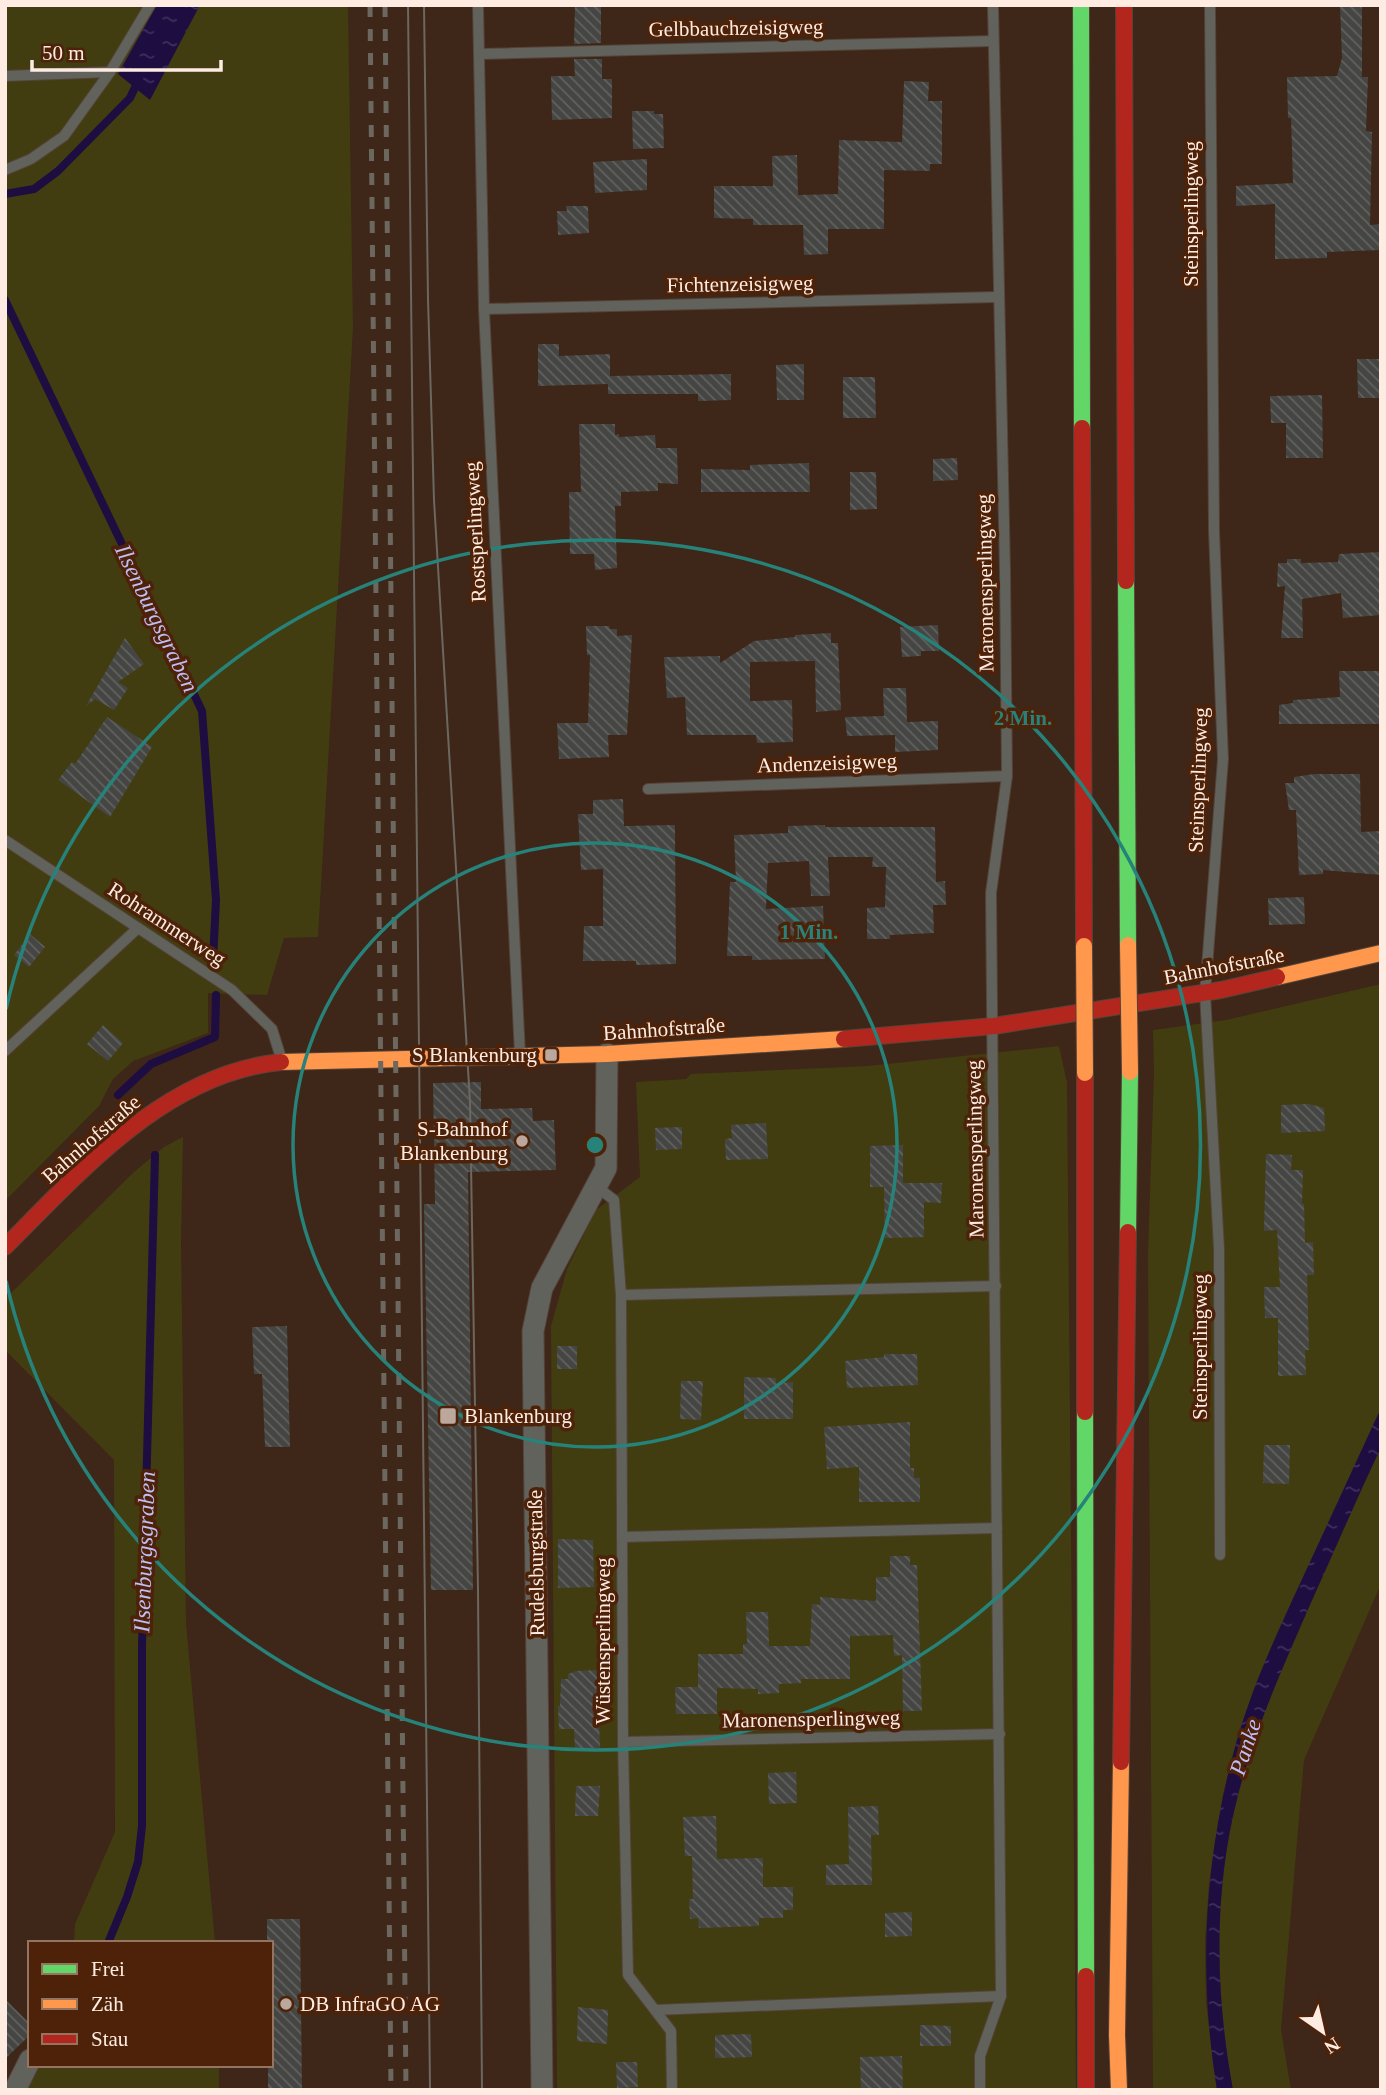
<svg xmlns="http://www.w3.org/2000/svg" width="1386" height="2095" viewBox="0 0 1386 2095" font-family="Georgia,serif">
<defs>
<pattern id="water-ripples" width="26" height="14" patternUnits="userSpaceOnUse" patternTransform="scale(1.75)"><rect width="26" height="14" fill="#1d0d41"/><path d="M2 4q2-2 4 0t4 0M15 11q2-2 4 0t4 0" fill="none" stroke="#3f305c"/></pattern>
<pattern id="building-back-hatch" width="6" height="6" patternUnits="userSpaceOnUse" patternTransform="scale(1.75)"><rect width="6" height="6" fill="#454643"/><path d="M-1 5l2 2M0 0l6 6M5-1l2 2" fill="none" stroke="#61615e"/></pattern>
</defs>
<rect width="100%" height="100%" fill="#3e2618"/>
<g fill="#413d11">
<polygon points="5,5 348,5 353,328 318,937 284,938 267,995 208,993 208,1033 133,1061 113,1079 99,1106 5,1201"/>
<polygon points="1381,984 1381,1408 1258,1678 1236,1742 1223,1794 1209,1884 1205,1941 1206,2003 1217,2090 1153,2090 1148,1254 1154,1071 1153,1030 1226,1020"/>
<polygon points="1059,1046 1067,1083 1076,2090 557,2090 551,1326 567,1269 596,1210 640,1177 636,1082 686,1079 691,1074 867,1066"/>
<polygon points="183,1137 181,1243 186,1623 215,1943 74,1943 75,1924 115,1832 114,1460 5,1350 5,1299 134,1172 164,1147"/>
<path d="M 1381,1447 L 1381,1584 L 1304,1760 L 1281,2030 L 1291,2090 L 1233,2090 C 1215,1993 1213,1891 1238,1795 C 1255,1729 1282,1669 1309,1607 C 1333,1554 1356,1500 1381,1447 Z"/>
<polygon points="33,2065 219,2065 219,2090 22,2090"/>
</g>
<g fill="url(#water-ripples)">
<polygon points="157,5 200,5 150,100 118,74"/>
<path d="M 1381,1408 L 1381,1447 C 1356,1500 1333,1554 1309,1607 C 1282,1669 1255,1729 1238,1795 C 1213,1891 1215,1993 1233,2090 L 1217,2090 C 1198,1974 1204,1857 1236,1744 C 1252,1686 1278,1631 1303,1577 C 1329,1521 1355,1464 1381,1408 Z"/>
</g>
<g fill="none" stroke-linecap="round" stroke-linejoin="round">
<g stroke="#1d0d41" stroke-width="8">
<polyline points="5,194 34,189 58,171 130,98 139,79"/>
<polyline points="5,300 202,711 216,900 213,960"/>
<polyline points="118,1095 151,1064 215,1037 216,995"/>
<polyline points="108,1943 127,1897 138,1862 142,1826 142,1647 155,1155"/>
</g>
</g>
<g fill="url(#building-back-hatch)">
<polygon points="575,5 601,5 601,43 574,44"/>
<polygon points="1340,5 1362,5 1362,77 1368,77 1366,131 1372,132 1370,225 1381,224 1381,250 1327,252 1327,258 1275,259 1275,204 1236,206 1236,186 1293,183 1291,118 1288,118 1287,77 1337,76 1342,58"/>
<polygon points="574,59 602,59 602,79 612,79 612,118 552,120 551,76 575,76"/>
<polygon points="904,81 929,82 928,101 942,101 942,164 930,164 930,171 884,170 884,229 828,229 828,254 804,255 803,225 753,225 753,219 714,218 714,186 773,186 772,156 797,155 798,195 838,194 839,140 902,142"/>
<polygon points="632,111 654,111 654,114 663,114 664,148 633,149"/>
<polygon points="647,159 647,190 595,193 593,162"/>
<polygon points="566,206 588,206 589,233 558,235 557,211 567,211"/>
<polygon points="538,344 559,344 559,356 610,354 610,376 731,374 731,400 698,401 698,394 608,394 608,384 538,386"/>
<polygon points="1357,359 1381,359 1381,398 1358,398"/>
<polygon points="804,364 804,400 777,400 776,365"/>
<polygon points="843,377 875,377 876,418 843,418"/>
<polygon points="1322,395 1323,458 1286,458 1286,423 1271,423 1270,396"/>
<polygon points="579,424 615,424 615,435 619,434 619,437 655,435 656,448 677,448 678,484 658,483 658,491 621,492 621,506 615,506 617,568 595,570 594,554 570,554 569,492 581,492"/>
<polygon points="957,458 958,480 933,481 933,459"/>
<polygon points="809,463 810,492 701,492 701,469 750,470 750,465"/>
<polygon points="850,472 876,472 877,509 850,510"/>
<polygon points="1381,552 1381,615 1343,618 1341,593 1302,599 1303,638 1281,638 1285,586 1277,587 1278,563 1287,563 1287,559 1301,559 1301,563 1338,562 1339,554"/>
<polygon points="938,625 939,651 921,651 921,656 902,657 900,627"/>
<polygon points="586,626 609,626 610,629 617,629 617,636 632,635 627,735 608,735 609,757 559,759 557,723 588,723 590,655 587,655"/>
<polygon points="831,633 831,643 838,643 841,710 816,712 815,661 750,662 750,701 792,700 793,742 757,743 756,735 687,735 685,697 667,698 664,657 720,656 720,663 754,641 795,637 795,635"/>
<polygon points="125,638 144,664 118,682 128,688 114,710 95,699 86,706"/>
<polygon points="1339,671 1381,671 1381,724 1279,724 1279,705 1293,703 1293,700 1340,697"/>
<polygon points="883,688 906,688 907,722 938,721 938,750 895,752 895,735 847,736 845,717 884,716"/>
<polygon points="107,717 152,747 110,817 58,780 72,762 75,764"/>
<polygon points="1314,774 1360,774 1361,832 1381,831 1381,875 1323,870 1323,874 1299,875 1296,810 1289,810 1285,783 1294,783 1294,777"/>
<polygon points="623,799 624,826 675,825 676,964 636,965 636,961 583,961 584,926 603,926 603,869 581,870 578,814 593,814 593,800"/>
<polygon points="825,825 825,827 935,827 936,882 945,881 946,905 933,905 934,933 890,935 890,939 867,939 867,908 885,907 886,867 872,867 873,857 828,857 830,896 811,896 809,861 768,863 766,909 823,906 825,959 752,960 752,956 727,956 730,882 736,882 734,835 788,833 788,826"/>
<polygon points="1304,897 1305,924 1269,925 1268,898"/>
<polygon points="30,934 45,947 29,967 14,955"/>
<polygon points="103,1025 123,1043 108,1061 87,1044"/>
<polygon points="481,1082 481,1109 532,1108 533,1121 554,1120 556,1170 468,1172 473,1590 431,1590 424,1204 435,1204 433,1083"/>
<polygon points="1309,1104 1324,1108 1325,1131 1281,1133 1281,1105"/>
<polygon points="766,1123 768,1159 726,1160 725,1139 732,1138 731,1125"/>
<polygon points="682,1127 682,1149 656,1150 655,1128"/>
<polygon points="903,1145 903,1183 942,1183 941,1203 924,1202 924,1237 885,1238 884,1187 870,1187 870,1146"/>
<polygon points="1266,1154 1292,1155 1291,1170 1303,1170 1302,1204 1304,1204 1305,1243 1313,1242 1314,1275 1307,1275 1309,1350 1305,1350 1306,1375 1278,1376 1278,1318 1265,1318 1264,1287 1280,1287 1277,1230 1264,1231"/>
<polygon points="287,1326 290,1447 265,1447 262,1374 254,1374 252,1327"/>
<rect x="557" y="1346" width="20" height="23"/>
<polygon points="884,1354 917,1354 918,1385 847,1388 845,1361 884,1357"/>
<polygon points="744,1377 776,1378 776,1383 793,1382 793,1419 744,1419"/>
<polygon points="681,1381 703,1381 701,1420 680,1419"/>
<polygon points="910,1422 910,1468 914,1468 914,1478 920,1478 920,1502 859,1502 859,1467 827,1469 824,1427"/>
<polygon points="1264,1445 1290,1445 1289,1484 1263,1483"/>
<polygon points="558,1539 593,1540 594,1587 558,1588"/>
<polygon points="890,1556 910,1556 910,1565 917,1565 922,1711 903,1711 902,1655 894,1656 893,1635 850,1636 850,1679 801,1679 801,1683 779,1684 779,1693 758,1694 758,1689 717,1688 717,1714 676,1714 675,1687 698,1687 698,1654 743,1654 743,1644 747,1644 746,1612 768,1612 769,1646 810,1646 812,1604 820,1605 820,1597 876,1601 876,1577 890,1577"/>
<polygon points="597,1670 600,1748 575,1748 574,1729 559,1729 558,1706 560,1706 561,1679 568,1679 568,1674 576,1671"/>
<polygon points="796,1772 797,1803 769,1804 768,1773"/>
<polygon points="576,1786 600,1786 598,1816 575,1816"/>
<polygon points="878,1806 879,1835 871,1835 872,1885 826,1885 826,1865 849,1864 848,1807"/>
<polygon points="716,1816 717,1859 763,1858 763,1887 793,1887 793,1910 783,1910 783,1918 759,1918 759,1926 699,1928 698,1918 690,1919 689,1899 693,1899 692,1856 685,1856 683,1817"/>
<polygon points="912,1912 912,1936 885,1937 885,1913"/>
<polygon points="267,1919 300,1919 302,2090 268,2090 268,2065 271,2065 271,1943 267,1943"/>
<polygon points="5,1999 30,2024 30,2035 5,2059"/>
<polygon points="578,2007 608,2010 607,2044 577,2041"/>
<polygon points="920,2025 951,2026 951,2046 920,2046"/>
<polygon points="751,2034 752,2057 715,2058 715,2035"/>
<polygon points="902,2056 903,2090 861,2090 860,2057"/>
<polygon points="616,2062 637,2062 638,2087 617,2088"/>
</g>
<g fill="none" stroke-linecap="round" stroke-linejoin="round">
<g stroke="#554338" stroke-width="12">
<g id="lane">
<polyline points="478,5 484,309 520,1055"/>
<polyline points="1210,5 1214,531 1223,759 1205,993 1219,1249 1220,1555"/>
<polyline points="480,54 993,41"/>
<polyline points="5,76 110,72"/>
<polyline points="5,170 31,159 64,136 110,72 150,5"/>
<polyline points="484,309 998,297"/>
<polyline points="648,789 1007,776"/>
<polyline points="5,840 232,990 272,1029 281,1058"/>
<polyline points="5,1051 138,928"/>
<polyline points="597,1187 614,1200 621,1295 623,1742 628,1975 671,2031 672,2090"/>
<polyline points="621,1295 996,1286"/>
<polyline points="622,1537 997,1528"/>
<polyline points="623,1742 1000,1734"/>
<polyline points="655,2010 1001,1996"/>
<polyline points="980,2090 980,2056 1001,1996 991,893 1007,776 1005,571 993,5"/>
</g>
</g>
<g stroke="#554338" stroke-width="23">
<g id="street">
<polyline points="15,2090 30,2060"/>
<polyline points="542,2090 533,1331 542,1288 606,1168 607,1054"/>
</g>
</g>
<g stroke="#554338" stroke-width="18">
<g id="fast">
<polyline points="1081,5 1082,428"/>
<polyline points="1126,581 1128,945"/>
<polyline points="1128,1232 1130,1072"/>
<polyline points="1085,1412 1086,1976"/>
</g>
</g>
<g stroke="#554338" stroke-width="18">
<g id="slow">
<polyline points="1277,977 1381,953"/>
<polyline points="281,1062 607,1054 844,1039"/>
<polyline points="1119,2090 1117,2035 1121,1762"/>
</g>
</g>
<g stroke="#554338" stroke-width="18">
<g id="jam">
<polyline points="1124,5 1126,581"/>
<polyline points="1082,428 1084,946"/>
<polyline points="844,1039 994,1026 1221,990 1277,977"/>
<polyline points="1085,1073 1085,1412"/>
<path d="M 5,1247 C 82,1170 167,1073 281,1062"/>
<polyline points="1121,1762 1128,1232"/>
<polyline points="1086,1976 1086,2090"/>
</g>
</g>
<use href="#lane" stroke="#62625c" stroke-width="10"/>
<use href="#street" stroke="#62625c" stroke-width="21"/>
<use href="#fast" stroke="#63d668" stroke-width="16"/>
<use href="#slow" stroke="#ff974d" stroke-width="16"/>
<use href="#jam" stroke="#b3261e" stroke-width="16"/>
<g stroke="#6c675f" stroke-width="2">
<polyline points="408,5 430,2090"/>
<polyline points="424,5 428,299 434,500 470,1102 478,1590 482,2090"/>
</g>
<g stroke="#6c675f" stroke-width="5" stroke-dasharray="12 12" stroke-linecap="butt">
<polyline points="370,5 391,2090"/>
<polyline points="385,5 406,2090"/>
</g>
<g stroke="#554338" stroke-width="18" stroke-linecap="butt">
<g id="slow-bridge">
<polyline points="1128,945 1130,1072"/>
<polyline points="1084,946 1085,1073"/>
</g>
</g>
<use href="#slow-bridge" stroke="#ff974d" stroke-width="16"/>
</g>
<g fill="none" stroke="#27827a" stroke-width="3.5">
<circle cx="595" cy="1145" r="302"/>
<path d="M6 1009A605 605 0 1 1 6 1281"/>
</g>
<g fill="#bba79c" stroke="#4e2208" stroke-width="2.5">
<rect x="544" y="1048" width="14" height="14" rx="3.5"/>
<circle cx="522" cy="1141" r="7"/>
<rect x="439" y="1407" width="18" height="18" rx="3.5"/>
<circle cx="286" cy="2004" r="7"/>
</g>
<g text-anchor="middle" stroke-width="7" stroke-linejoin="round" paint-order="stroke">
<g font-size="21" fill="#feece3" stroke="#4e2208">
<text transform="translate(736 28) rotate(-1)" y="7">Gelbbauchzeisigweg</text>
<text transform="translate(1191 214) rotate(-90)" y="7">Steinsperlingweg</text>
<text transform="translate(740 284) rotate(-1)" y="7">Fichtenzeisigweg</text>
<text transform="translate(475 532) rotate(-93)" y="7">Rostsperlingweg</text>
<text transform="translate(985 583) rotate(-91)" y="7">Maronensperlingweg</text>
<text transform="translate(827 763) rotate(-2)" y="7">Andenzeisigweg</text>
<text transform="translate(1198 780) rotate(-88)" y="7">Steinsperlingweg</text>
<text transform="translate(167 924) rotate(33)" y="7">Rohrammerweg</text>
<text transform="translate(1224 966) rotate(-11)" y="7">Bahnhofstraße</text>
<text transform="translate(664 1029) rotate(-4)" y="7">Bahnhofstraße</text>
<text transform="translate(91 1139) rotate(-41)" y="7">Bahnhofstraße</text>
<text transform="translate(975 1149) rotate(-91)" y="7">Maronensperlingweg</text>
<text transform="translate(1200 1347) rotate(-90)" y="7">Steinsperlingweg</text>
<text transform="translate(536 1563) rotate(-91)" y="7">Rudelsburgstraße</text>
<text transform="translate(603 1641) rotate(-90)" y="7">Wüstensperlingweg</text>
<text transform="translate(811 1719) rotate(-1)" y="7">Maronensperlingweg</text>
</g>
<g font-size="21" fill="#feece3" stroke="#4e2208" text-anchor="end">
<text x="537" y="1062">S Blankenburg</text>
<text x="508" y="1136">S-Bahnhof<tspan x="508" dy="24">Blankenburg</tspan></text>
<text x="464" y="1423" text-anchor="start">Blankenburg</text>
<text x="300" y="2011" text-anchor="start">DB InfraGO AG</text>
</g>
<g font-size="23" font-style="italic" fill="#c1bef6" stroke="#4e2208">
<text transform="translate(157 618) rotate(64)" y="8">Ilsenburgsgraben</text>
<text transform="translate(144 1552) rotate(-88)" y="8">Ilsenburgsgraben</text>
<text transform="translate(1245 1747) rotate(-72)" y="8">Panke</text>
</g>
</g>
<circle cx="595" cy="1145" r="10" fill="#27827a" stroke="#4e2208" stroke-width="3.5"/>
<g font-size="21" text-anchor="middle" font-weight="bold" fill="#27827a" stroke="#4e2208" stroke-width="7" stroke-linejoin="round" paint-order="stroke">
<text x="1023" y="725">2 Min.</text>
<text x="809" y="939">1 Min.</text>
</g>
<rect width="1386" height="2095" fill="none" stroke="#feece3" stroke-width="14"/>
<rect x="28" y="1941" width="245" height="126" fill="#4e2208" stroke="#947360" stroke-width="2"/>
<rect x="42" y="1964" width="35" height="10" fill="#63d668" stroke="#947360" stroke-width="2"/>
<text x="91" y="1976" font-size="21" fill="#feece3">Frei</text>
<rect x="42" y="1999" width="35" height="10" fill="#ff974d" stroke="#947360" stroke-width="2"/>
<text x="91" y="2011" font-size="21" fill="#feece3">Zäh</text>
<rect x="42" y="2034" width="35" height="10" fill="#b3261e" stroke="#947360" stroke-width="2"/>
<text x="91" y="2046" font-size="21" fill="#feece3">Stau</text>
<g transform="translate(1323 2032) rotate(146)" stroke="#4e2208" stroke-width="5" paint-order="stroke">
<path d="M0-5L12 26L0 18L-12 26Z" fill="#feece3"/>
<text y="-10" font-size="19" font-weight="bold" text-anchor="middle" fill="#feece3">N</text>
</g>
<path d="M32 60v10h189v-10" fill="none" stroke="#feece3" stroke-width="3.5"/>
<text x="42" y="60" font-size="21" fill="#feece3" stroke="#4e2208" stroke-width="5" paint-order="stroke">50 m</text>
</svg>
